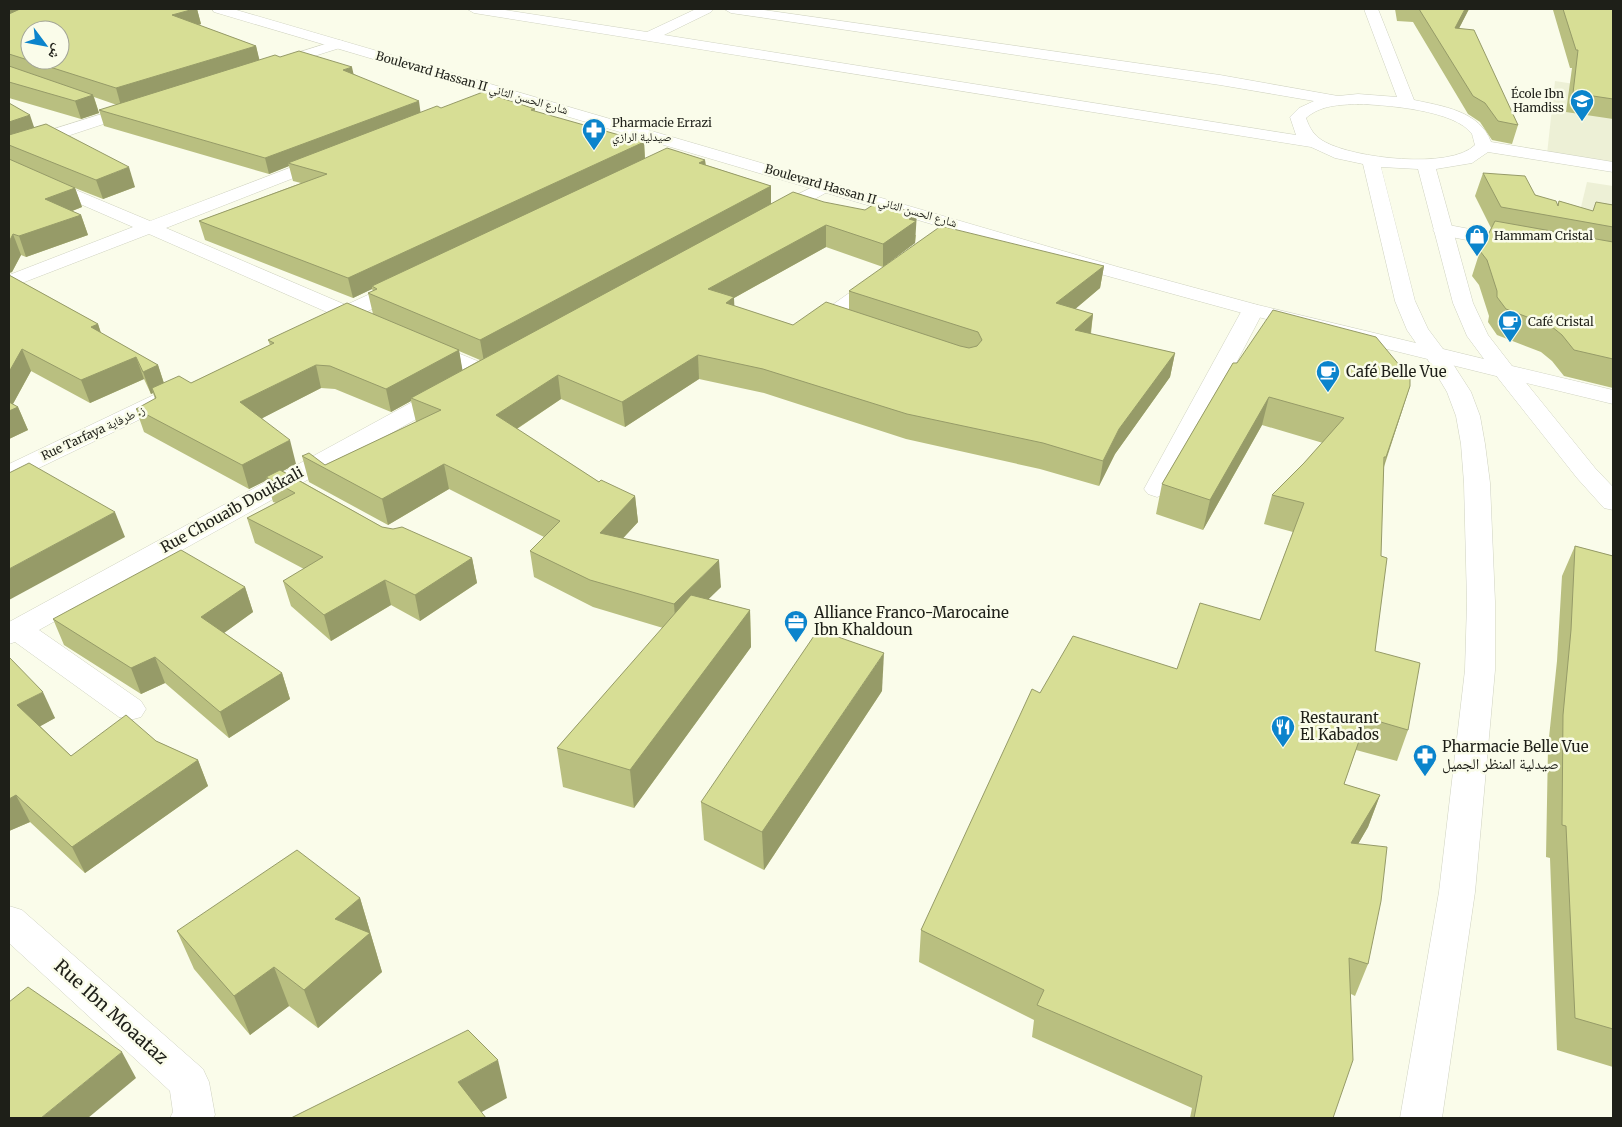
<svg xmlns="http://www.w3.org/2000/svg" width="1622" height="1127" viewBox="0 0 1622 1127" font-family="Merriweather,'Noto Naskh Arabic',serif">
<rect width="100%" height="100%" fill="#fafcea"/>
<g fill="#edf0d6">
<polygon points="1555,81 1613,90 1613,165 1547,154"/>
<polygon points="1587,182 1613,186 1613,230 1577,224"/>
</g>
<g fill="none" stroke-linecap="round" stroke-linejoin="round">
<g stroke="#cfd2c0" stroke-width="1">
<g id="street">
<polygon points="338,40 343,41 345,44 343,47 273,69 268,68 266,65 268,62"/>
<polygon points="137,103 143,105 145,108 143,111 34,147 22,147 20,143 22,139"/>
<path d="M 326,154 L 332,155 L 335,159 L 332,163 L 166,228 L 346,305 L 398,281 L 405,279 L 412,281 L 415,285 L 412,289 L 364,313 L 367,317 L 364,322 C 357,323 353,321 347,321 C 335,322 332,332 316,329 L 313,324 L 316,319 L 329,313 L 149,234 L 9,288 L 9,275 L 133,227 L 9,173 L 9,162 L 150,221 Z"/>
<polygon points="825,181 831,182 834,186 831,190 780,218 773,220 766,218 764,214 766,210"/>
<polygon points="1443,224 1523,239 1530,241 1533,245 1530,249 1523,251 1436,234 1433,230 1436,226"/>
<path d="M 879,275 L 886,277 L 889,281 L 886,285 L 846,315 L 862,321 L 865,326 L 862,331 C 850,333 829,328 822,318 L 825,310 L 872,277 Z"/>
<polygon points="1253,304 1260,306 1264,310 1170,489 1166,494 1157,497 1148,494 1144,489 1242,310 1246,306"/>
<polygon points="426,340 492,367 495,372 492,377 484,379 476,377 418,352 415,347 418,342"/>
<polygon points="1436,348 1444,350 1471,392 1480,416 1485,444 1490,483 1495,602 1495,670 1475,892 1442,1118 1400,1118 1439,892 1465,670 1467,602 1464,483 1461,444 1456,416 1447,392 1425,355 1428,350"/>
<polygon points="1506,366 1514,368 1595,468 1613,487 1613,510 1604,508 1577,478 1498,378 1495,373 1498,368"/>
<polygon points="446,386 454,388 458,393 454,398 39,630 141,701 146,709 141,717 130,720 119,717 15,642 9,644 9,622 438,388"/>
<polygon points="170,389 178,391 182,396 178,401 18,478 9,481 9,464 162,391"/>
<polygon points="9,906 22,910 203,1069 209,1082 215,1115 213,1118 170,1118 173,1112 170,1091 9,943"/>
</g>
</g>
<g stroke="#cfd2c0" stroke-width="1">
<path id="secondary" d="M 212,9 L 233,9 L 1118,267 L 1258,305 L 1416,343 L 1407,330 L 1395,301 L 1363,164 L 1335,158 L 1311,147 L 474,13 L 467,9 L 498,9 L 647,32 L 696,9 L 713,9 L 711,12 L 664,35 L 1296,135 L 1290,117 L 1299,108 L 1314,101 L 1220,85 L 731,13 L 724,9 L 757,9 L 1220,75 L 1338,96 L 1358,94 L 1397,97 L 1364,9 L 1378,9 L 1414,100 C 1442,106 1480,111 1491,142 L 1613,162 L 1613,172 L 1488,152 L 1472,163 L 1436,169 L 1473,303 L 1488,335 L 1512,366 L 1613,390 L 1613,404 L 1510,379 L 1506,380 L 1496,376 L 1246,314 L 1104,275 L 214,12 ZM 1358,104 C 1386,105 1455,110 1472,134 C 1473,137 1474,142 1475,145 C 1450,170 1354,158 1325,142 C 1314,136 1310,129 1306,118 C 1321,105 1339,105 1358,104 ZM 1381,167 L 1418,169 L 1453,303 L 1467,336 L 1484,359 L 1443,349 L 1428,329 L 1415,301 Z"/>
</g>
<use href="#street" fill="#fff" fill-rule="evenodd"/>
<use href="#secondary" fill="#fff" fill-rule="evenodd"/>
</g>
<g fill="#b9bf80" fill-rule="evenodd">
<path d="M 9,9 L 197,9 L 201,24 L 199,25 L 256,46 L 259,60 L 280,57 L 354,74 L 421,113 L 441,108 L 535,109 L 535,112 L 644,142 L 645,159 L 705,160 L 706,165 L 771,186 L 771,204 L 916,235 L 915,243 L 883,267 L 826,247 L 734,298 L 734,306 L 793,325 L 849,310 L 849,291 L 1104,266 L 1100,288 L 1075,309 L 1093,314 L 1091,334 L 1175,353 L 1170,377 L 1115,454 L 1099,486 L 1040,469 L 906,439 L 764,393 L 699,379 L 625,427 L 561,399 L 517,429 L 599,482 L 635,496 L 638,522 L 623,538 L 721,587 L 708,599 L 750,610 L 751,647 L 634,808 L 563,787 L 557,748 L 663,628 L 593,607 L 534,577 L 530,551 L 544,537 L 449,489 L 388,525 L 309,482 L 302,456 L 325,465 L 416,422 L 411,401 L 391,412 L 335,389 L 321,388 L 262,418 L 296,464 L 283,471 L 382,527 L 472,558 L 477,583 L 420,621 L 391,605 L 331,641 L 291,606 L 283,581 L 304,569 L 255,543 L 247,518 L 276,503 L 273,502 L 267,480 L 249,489 L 144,432 L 136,409 L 155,399 L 153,393 L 151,394 L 144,379 L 90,403 L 31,371 L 13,404 L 18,407 L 28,430 L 9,439 L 9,275 L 98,324 L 101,333 L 158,365 L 164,383 L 191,383 L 270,345 L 268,340 L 373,314 L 368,293 L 373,291 L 372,289 L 353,298 L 205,240 L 199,221 L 301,183 L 293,181 L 289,166 L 269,174 L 104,126 L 99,110 L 117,105 L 94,97 L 99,113 L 81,119 L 9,98 ZM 459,351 L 480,360 L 462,370 Z"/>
<polygon points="1395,9 1469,9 1459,28 1518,125 1512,144 1492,140 1480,122 1468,114 1413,22 1397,21"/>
<polygon points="1554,9 1613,9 1613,119 1566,112 1572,68 1570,68 1553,10"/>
<polygon points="9,103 34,127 135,187 103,199 75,188 82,207 72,211 81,215 88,235 26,257 21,255 12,272 9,273"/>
<polygon points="1483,173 1558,204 1559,201 1593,211 1596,202 1613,205 1613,388 1564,376 1552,361 1541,352 1497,335 1488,322 1489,316 1479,285 1472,276 1480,251 1491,228 1475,196"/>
<polygon points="1233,363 1410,386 1384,467 1375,651 1408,730 1397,761 1356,750 1344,784 1380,795 1368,827 1358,844 1368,964 1355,996 1351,994 1333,1118 1190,1118 1192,1108 1032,1037 1034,1020 919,962 921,930 1040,693 1177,669 1260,620 1293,532 1264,524 1272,495 1304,463 1323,443 1262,425 1203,530 1156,514 1162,484"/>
<polygon points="1575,546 1613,556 1613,1067 1557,1050 1550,858 1546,857 1548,747 1557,661 1562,576"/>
<polygon points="245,587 253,612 224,633 282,673 290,699 229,738 165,683 141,694 64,645 53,619"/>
<polygon points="9,657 55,718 40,726 71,756 156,741 198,760 208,786 85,873 30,822 9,831"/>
<polygon points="882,691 764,870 704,840 701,802"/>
<polygon points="360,898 382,972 318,1028 289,1006 250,1035 194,969 177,931"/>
</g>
<g fill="#969b68">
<polygon points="9,9 31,9 9,19"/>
<polygon points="194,9 197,9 201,24 177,31 172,15"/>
<polygon points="1465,9 1469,9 1451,44 1455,28"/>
<polygon points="256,46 260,62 121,106 116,88"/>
<polygon points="352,67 355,81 343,70"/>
<polygon points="93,95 99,113 81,119 75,101"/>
<polygon points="419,101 421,116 288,163 289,166 269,174 265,158"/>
<polygon points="30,115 36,133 9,142 9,122"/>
<polygon points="644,142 645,160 372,286 372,289 353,298 348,278"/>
<polygon points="705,160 706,179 699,163"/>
<polygon points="129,167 135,187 103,199 96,180"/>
<polygon points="771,186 771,206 484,362 480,340"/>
<polygon points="75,188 82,207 52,219 45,199"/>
<polygon points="917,213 915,243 883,267 883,244 909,219"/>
<polygon points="81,215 88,235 26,257 19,236"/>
<polygon points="826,225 826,247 734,298 735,320 708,289"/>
<polygon points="13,234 21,255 12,272 9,273 9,242"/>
<polygon points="1104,266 1100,288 1054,327 1056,303"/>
<polygon points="1093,314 1090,337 1075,330"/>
<polygon points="98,324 105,346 91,327"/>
<polygon points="22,349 31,371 9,411 9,372"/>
<polygon points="459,350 463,373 411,398 411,401 391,412 386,389"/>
<polygon points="1175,353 1170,377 1115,454 1099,486 1103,461 1119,429"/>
<polygon points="698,355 699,379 625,427 622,402"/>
<polygon points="136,357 144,379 90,403 81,380"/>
<polygon points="158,365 165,387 152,388 153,393 151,394 143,372"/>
<polygon points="316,365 321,388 247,426 240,402"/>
<polygon points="558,375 561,399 500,440 496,415"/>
<polygon points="1410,386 1401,414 1377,486 1386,457"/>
<polygon points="1269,397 1262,425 1203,530 1210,500"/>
<polygon points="18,407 28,430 9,439 9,411"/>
<polygon points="290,440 296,464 268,479 266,477 267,480 249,489 242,465"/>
<polygon points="444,464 449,489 388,525 382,499"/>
<polygon points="635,496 638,522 603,560 600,533"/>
<polygon points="115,512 125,537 9,600 9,569"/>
<polygon points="472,558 477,583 420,621 415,595"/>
<polygon points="719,560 721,587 676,631 674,604"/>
<polygon points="385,580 391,605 331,641 324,615"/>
<polygon points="245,587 253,612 210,643 201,617"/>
<polygon points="750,610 751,647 634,808 630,770"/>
<polygon points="884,653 882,691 764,870 762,832"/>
<polygon points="155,657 165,683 141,694 131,668"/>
<polygon points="282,673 290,699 229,738 220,712"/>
<polygon points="43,692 55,718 30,732 17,705"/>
<polygon points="198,760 208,786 85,873 72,847"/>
<polygon points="16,795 30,822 9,831 9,799"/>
<polygon points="1380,795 1368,827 1340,875 1351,843"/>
<polygon points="360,898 382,972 318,1028 304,990 335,919"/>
<polygon points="274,967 289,1006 250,1035 234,996"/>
<polygon points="122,1052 136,1078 88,1118 41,1118"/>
<polygon points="498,1060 507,1098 471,1118 458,1082"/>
</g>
<g fill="#d7de95" stroke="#969b68" fill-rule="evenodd">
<path d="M 20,9 L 194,9 L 172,15 L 256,46 L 116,88 L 9,54 L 9,14 ZM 30,30 L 60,30 L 60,60 L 30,60 Z"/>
<polygon points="1419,9 1465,9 1455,28 1474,30 1518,125 1498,121 1485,103 1473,96"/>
<polygon points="1563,9 1613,9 1613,99 1573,93 1578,50 1576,50"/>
<polygon points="299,51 352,67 343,70 419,101 265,158 99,110 275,55 280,57"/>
<polygon points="9,66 93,95 75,101 9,82"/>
<polygon points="483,92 535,109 531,110 644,142 348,278 199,221 327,174 288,163 437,106 441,108"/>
<polygon points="9,103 30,115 9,122"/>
<polygon points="46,124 129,167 96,180 9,145 9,135"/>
<polygon points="667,148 705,160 699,163 771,186 480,340 368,293 377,289 372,286"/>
<polygon points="9,159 75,188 45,199 81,215 19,236 13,234 9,242"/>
<polygon points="1483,173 1525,176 1535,195 1556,201 1558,206 1559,201 1593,211 1596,202 1613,205 1613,227 1501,207"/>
<polygon points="793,192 824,202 865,210 876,203 917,213 909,219 916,221 883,244 826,225 708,289 734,297 726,303 793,325 826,302 960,346 969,348 977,346 982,340 978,332 849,291 941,226 1104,266 1056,303 1093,314 1075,330 1175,353 1119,429 1103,461 1043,443 907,414 763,369 698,355 622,402 558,375 496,415 599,482 601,480 635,496 600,533 719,560 674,604 590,580 530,551 560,521 444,464 382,499 302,456 309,453 325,465 441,410 411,398"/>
<polygon points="1495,221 1613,242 1613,359 1574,350 1562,335 1551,326 1506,309 1497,297 1497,291 1487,260 1480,251"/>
<polygon points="9,275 98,324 91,327 158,365 143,372 136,357 81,380 22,349 9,372"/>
<polygon points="347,303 459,350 386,389 330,366 316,365 240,402 290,440 242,465 136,409 156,398 152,388 179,376 191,383 274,343 268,340"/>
<polygon points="1273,310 1376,337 1410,378 1410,386 1386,457 1384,457 1381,556 1387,558 1375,651 1420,663 1408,730 1367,718 1344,784 1380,795 1351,843 1387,847 1381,901 1368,964 1349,958 1353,1060 1333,1118 1194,1118 1202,1076 1037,1005 1044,990 921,930 1032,689 1040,693 1073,636 1177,669 1200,603 1260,620 1304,503 1272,495 1304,463 1344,418 1269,397 1210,500 1162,484 1233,363 1237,363"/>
<polygon points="9,402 18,407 9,411"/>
<polygon points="29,463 115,512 9,569 9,473"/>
<polygon points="280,470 382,527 393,529 402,527 472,558 415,595 385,580 324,615 283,581 323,557 247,518 295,493 266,477"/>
<polygon points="1575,546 1613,556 1613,1029 1575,1018 1566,826 1562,825 1563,715 1571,630"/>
<polygon points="181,550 245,587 201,617 282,673 220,712 155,657 131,668 53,619"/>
<polygon points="691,595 750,610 630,770 557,748"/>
<polygon points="818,630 884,653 762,832 701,802"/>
<polygon points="9,657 43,692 17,705 71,756 126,715 156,741 198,760 72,847 16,795 9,799"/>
<polygon points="297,850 360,898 335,919 370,933 304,990 274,967 234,996 177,931"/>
<polygon points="28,987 122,1052 41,1118 9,1118 9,1002"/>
<polygon points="468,1030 498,1060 458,1082 486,1118 291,1118"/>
</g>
<defs>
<g id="school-pin" transform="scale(1.25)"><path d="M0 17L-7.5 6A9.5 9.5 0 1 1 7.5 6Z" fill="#0b84cc" stroke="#fafcea"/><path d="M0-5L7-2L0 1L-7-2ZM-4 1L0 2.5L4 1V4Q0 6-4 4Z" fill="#fff"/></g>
<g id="pharmacy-pin" transform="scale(1.25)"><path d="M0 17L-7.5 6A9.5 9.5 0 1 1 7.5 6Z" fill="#0b84cc" stroke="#fafcea"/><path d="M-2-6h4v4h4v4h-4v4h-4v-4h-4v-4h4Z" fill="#fff"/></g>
<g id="shop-pin" transform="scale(1.25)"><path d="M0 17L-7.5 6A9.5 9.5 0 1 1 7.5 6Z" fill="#0b84cc" stroke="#fafcea"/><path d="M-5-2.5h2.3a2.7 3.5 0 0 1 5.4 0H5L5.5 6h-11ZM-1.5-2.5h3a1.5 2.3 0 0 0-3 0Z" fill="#fff"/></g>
<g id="cafe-pin" transform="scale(1.25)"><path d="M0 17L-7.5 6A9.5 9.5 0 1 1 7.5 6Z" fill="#0b84cc" stroke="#fafcea"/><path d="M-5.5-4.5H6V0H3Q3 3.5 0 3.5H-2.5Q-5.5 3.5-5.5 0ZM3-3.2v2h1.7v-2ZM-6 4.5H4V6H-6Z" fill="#fff"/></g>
<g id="office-pin" transform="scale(1.25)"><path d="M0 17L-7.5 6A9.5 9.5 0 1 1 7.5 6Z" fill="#0b84cc" stroke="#fafcea"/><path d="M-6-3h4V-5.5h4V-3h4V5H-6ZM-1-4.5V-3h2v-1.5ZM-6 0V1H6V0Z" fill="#fff"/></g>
<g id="restaurant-pin" transform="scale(1.25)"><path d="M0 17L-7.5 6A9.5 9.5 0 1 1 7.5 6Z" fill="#0b84cc" stroke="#fafcea"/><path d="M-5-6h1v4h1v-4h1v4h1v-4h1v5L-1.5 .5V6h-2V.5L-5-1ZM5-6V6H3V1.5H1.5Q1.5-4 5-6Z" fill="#fff"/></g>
</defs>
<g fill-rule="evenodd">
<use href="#school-pin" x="1582" y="101"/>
<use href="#pharmacy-pin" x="594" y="130"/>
<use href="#shop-pin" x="1477" y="236"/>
<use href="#cafe-pin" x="1510" y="322"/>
<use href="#cafe-pin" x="1328" y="372"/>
<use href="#office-pin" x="796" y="622"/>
<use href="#restaurant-pin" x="1283" y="727"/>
<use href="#pharmacy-pin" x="1425" y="756"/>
</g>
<g text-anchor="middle" stroke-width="5" stroke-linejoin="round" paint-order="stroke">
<g font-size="12" fill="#1e1f18" stroke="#fafcea">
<text transform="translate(472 83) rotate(16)" y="4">Boulevard Hassan II شارع الحسن الثاني</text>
<text transform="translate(861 196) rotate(16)" y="4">Boulevard Hassan II شارع الحسن الثاني</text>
<text transform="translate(93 433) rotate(-25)" y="4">Rue Tarfaya ز. طرفاية</text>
</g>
<g font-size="12" fill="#1e1f18" stroke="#fafcea" text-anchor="start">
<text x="1564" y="98" text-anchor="end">École Ibn<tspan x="1564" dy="14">Hamdiss</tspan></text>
<text x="612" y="127">Pharmacie Errazi<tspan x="612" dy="14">صيدلية الرازي</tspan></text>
<text x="1494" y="240">Hammam Cristal</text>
<text x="1528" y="326">Café Cristal</text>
</g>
<g font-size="15" fill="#1e1f18" stroke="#fafcea" text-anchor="start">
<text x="1346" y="377">Café Belle Vue</text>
<text x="814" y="618">Alliance Franco-Marocaine<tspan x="814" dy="17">Ibn Khaldoun</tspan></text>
<text x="1300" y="723">Restaurant<tspan x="1300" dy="17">El Kabados</tspan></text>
<text x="1442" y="752">Pharmacie Belle Vue<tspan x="1442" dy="17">صيدلية المنظر الجميل</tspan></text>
</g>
<g font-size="15" fill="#1e1f18" stroke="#fafcea">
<text transform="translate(232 510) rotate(-29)" y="5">Rue Chouaib Doukkali</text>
</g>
<g font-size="18" fill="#1e1f18" stroke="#fafcea">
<text transform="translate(111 1012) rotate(42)" y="6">Rue Ibn Moaataz</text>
</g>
</g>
<rect width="1622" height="1127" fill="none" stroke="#1e1f18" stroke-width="20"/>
<g transform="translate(45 45) rotate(122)"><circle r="24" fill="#fafcea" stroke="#a2a496"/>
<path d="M0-4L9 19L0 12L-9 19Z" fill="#0b84cc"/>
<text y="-8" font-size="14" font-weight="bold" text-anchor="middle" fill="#1e1f18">ش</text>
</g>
</svg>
